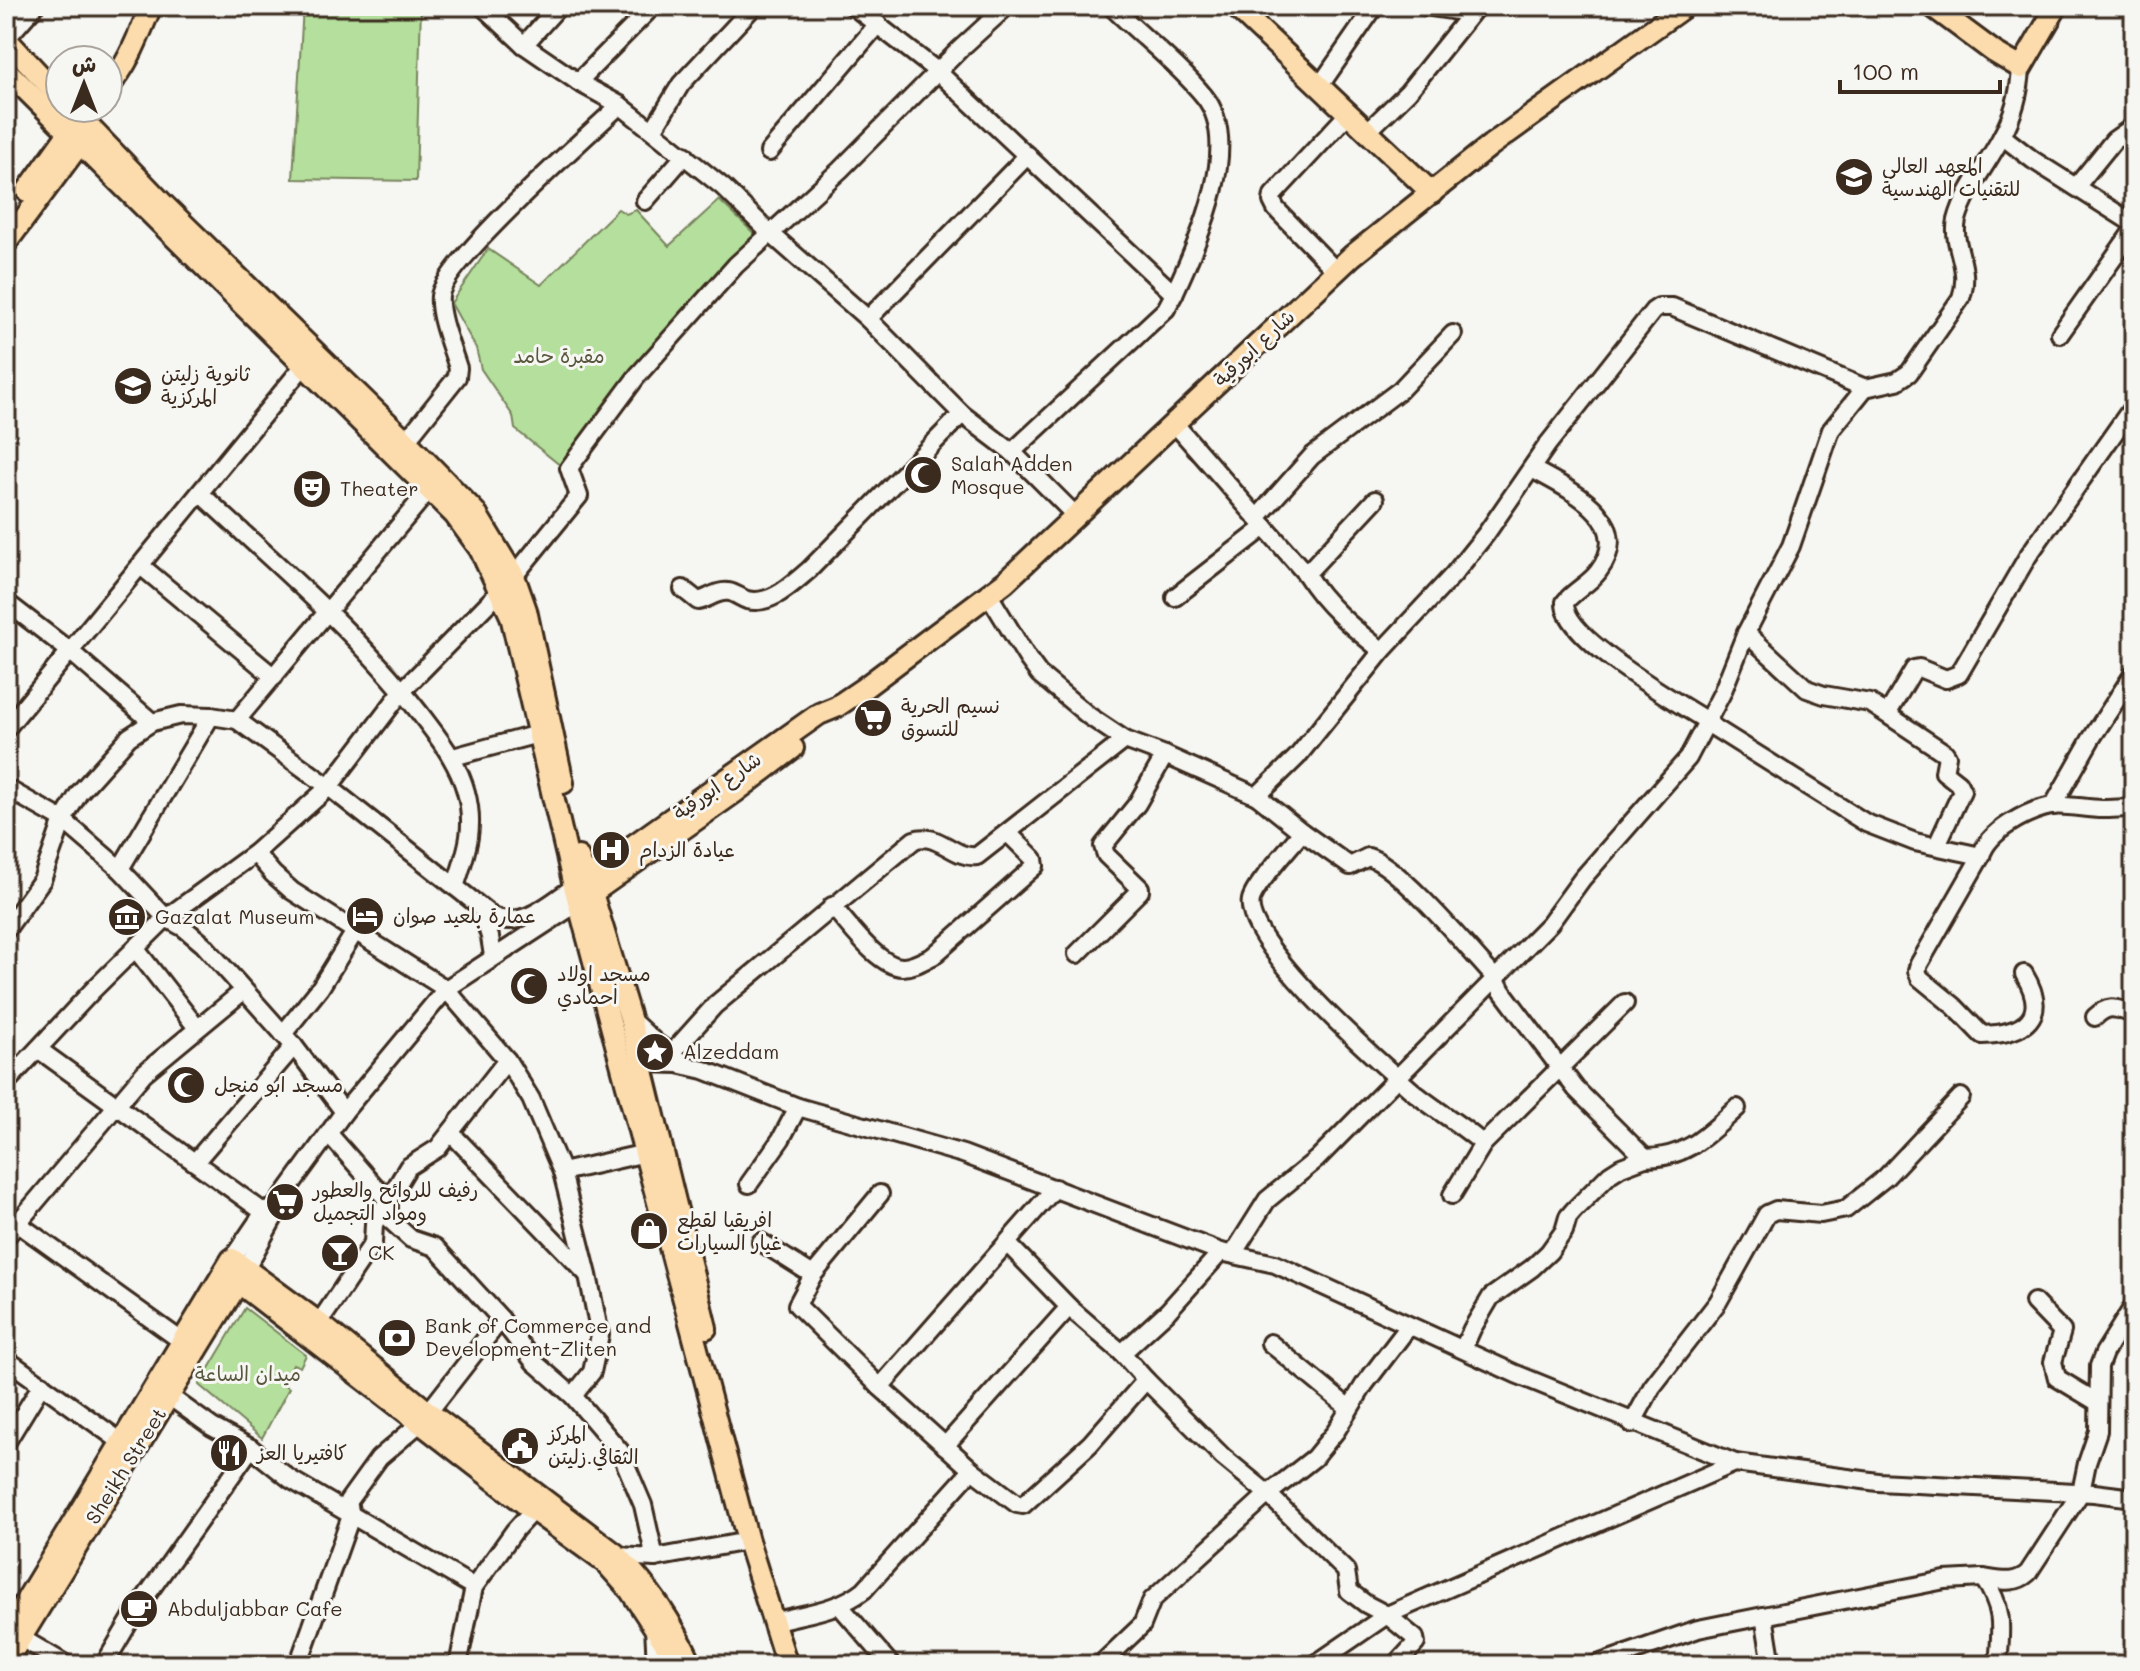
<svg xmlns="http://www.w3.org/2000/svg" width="2140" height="1671" viewBox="0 0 2140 1671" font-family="Mali,'Playpen Sans Arabic',sans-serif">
<rect width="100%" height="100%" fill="#f6f6f2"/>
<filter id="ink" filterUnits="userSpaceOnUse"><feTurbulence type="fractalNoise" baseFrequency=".0125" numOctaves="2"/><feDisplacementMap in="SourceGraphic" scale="16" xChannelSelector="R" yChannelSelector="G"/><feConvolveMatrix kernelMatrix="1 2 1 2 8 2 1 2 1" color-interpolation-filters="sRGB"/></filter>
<g filter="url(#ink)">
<g fill="#b4df9c" stroke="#78845d" stroke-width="2">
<polygon points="303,6 421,6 416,181 293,179"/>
<polygon points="719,200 762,241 566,470 515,429 513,416 481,369 476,348 451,303 488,249 541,285 618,209 626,214 636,210 669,246"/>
<polygon points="245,1308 306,1355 300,1367 293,1364 283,1383 289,1388 262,1438 199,1385"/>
</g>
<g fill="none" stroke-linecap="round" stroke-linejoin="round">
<g stroke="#3b2a1e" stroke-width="22">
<g id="minor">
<polyline points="482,6 524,45 578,82 620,105 723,187 770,233 868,319 962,414 1012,452 1076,516"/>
<path d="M 853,6 L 937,71 L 1174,294 C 1196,245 1244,145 1204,96 C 1178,64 1141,36 1111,6"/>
<polyline points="1424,6 1470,13"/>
<polyline points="6,39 35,6"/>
<polyline points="524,45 559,6"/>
<polyline points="578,82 653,6"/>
<polyline points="1319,87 1375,6"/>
<polyline points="653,130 681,84 754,6"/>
<polyline points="1367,132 1408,92 1477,6"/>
<polyline points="2002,136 2033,160 2134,224"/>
<polyline points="769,152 878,24"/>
<polyline points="2076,187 2114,140 2134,126"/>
<polyline points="645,201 685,155"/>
<polyline points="1336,271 1276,209 1272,201 1273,195 1348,114"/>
<polyline points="868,319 1028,155"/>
<polyline points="2060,334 2134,229"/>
<polyline points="1174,423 1306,574 1375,500"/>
<path d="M 406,441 L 457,377 L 458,368 C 452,348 438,316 440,296 C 443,263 588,135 620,105"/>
<polyline points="1012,452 1166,309 1174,294"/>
<path d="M 1532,469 C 1570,490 1637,520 1598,572 C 1589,584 1575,590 1565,602 C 1562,637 1678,703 1707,721"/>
<path d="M 201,494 C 279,567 364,638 428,724 C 444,745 459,766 466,792 C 476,829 466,853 455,887"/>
<polyline points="1257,518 1312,456 1400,390 1453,334"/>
<polyline points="141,566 274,677"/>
<path d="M 1306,574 C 1325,605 1353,628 1382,651"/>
<polyline points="514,576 579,496 569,468 638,375 736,265 840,170 960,49 1007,6"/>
<path d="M 683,589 L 698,601 C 708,599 718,590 729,592 C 735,593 741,598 747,600 C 771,606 792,584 809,570 L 962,414"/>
<path d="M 989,595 L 1028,659 L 1039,674 L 1089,716 L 1125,740 L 1165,755 L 1257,796 L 1302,832 C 1291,846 1254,886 1251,900 C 1242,942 1378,1061 1410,1089 C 1433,1109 1461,1124 1483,1144 L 1452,1195"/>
<polyline points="1175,597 1265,527"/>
<polyline points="6,602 71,652 152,722"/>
<polyline points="1746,633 1807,689 1824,695 1870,703 1945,753 1947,756 1944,772 1958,783 1962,791 1937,845"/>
<polyline points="1888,713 1914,669 1919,668 1946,679 1959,674 2028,556 2134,405"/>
<polyline points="237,720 429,490"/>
<path d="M 1707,723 L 1866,823 L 1915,842 L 1981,856 L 1919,964 L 1917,971 L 1920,978 L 1954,1006 L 1982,1035 C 2025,1034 2050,1017 2024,974"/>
<polyline points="6,729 310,358"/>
<polyline points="453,757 538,734"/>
<polyline points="6,788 63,820 120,869 166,918 184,928 203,944 294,1046 344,1112"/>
<polyline points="1257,796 1297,757 1382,651 1453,575 1486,534 1548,444 1653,311 1659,307 1672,307 1865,388"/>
<polyline points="2053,806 2091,739 2134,673"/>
<path d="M 1302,832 L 1350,866 L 1368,857 C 1399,865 1471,952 1496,979 L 1502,991 L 1576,1089 L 1645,1158 C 1687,1158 1707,1135 1737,1108"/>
<polyline points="255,853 273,874 292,891 446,989 507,1060 531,1099 562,1172 588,1275 600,1335 592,1372 573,1396"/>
<path d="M 1981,856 C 1988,831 2027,811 2051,806 C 2067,804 2086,809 2102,809 C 2113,809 2123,808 2134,808"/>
<polyline points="120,869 211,716"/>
<path d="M 832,906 C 848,923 878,967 903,967 C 914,967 924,960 933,956 L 1035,866 L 1034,859 L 1008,833"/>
<polyline points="481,908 490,937 493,956"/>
<path d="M 6,930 L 42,880 L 63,820 L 79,793 L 129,737 L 152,722 L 181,715 L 211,716 L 237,720 L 329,787 L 492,916 C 525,932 556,897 583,881"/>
<polyline points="135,948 197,1028"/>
<polyline points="1077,954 1140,891 1140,888 1106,855 1103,846 1137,804 1165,755"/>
<path d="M 2095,1017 C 2110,1003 2116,1009 2134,1014"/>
<polyline points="630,1019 656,1043 680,1060"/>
<polyline points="283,1034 320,988 356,930"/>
<polyline points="38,1049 273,1219"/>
<path d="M 671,1054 L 715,1005 L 914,840 C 938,831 953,859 977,856 L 1125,740"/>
<polyline points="642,1063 678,1064 704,1070 798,1107 963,1154 1221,1252 1275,1264 1516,1374 1735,1463 1878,1482 2094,1493 2134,1498"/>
<polyline points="6,1083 93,990 166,918 255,853 329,787 403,690 500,591"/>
<polyline points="451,1133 587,1274"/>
<polyline points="329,1134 389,1202 389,1219 411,1239 435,1247 501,1319 534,1362 573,1396 620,1451 643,1505 655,1558"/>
<polyline points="1483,1144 1625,1003"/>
<polyline points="195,1162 294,1046"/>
<polyline points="562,1172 646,1153"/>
<polyline points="749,1184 781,1139 798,1107"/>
<polyline points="880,1194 813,1275 797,1305 880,1387"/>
<polyline points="6,1215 183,1342"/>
<polyline points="6,1237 144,1073 236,997"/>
<polyline points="761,1242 813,1275"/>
<polyline points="1007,1243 1069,1307"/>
<path d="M 1233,1254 L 1267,1200 L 1317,1159 L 1550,923 L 1582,879 L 1688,758 L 1722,693 L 1746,633 L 1791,546 L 1831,430 L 1865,388 L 1897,381 L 1909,373 L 1961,298 C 1972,266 1951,246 1957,220 C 1965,190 1987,165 2001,138 C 2013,116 2020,92 2021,68"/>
<polyline points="232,1259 264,1212 274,1208"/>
<polyline points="246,1269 273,1219 275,1207 344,1112 446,989 588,896"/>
<polyline points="2034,1302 2062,1331 2053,1362 2057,1378 2097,1402"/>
<polyline points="319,1323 373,1243 374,1224 408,1167 438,1148 507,1060"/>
<polyline points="1270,1343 1349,1408"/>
<polyline points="1463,1349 1472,1329 1491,1297 1532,1268 1549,1252 1564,1231 1568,1217 1574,1210 1610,1174 1621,1167 1645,1158"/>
<polyline points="1122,1353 1167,1312 1221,1252"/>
<polyline points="6,1359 120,1441"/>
<polyline points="1146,1380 1223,1457 1268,1494 1346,1571 1349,1591 1366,1604 1387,1615 1415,1638 1416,1643 1396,1665"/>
<polyline points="169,1396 212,1427 251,1448 290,1479 474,1587"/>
<polyline points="1632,1424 1652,1387 1718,1302 1767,1214 1776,1210 1821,1214 1846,1209 1886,1177 1961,1097"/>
<polyline points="6,1443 42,1384"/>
<polyline points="945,1446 1069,1307 1122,1353 1146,1380 1090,1444 1023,1505 1017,1504 972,1470"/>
<polyline points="618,1556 655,1558 748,1541"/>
<polyline points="840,1606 891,1665"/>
<polyline points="1764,1616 1772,1665"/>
<path d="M 777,1621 C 807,1613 839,1610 864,1590 L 972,1470 L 880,1387 L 1055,1188"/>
<polyline points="654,1627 656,1665"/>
<polyline points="11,1632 67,1665"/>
<polyline points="104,1665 137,1609 251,1448"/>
<polyline points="298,1665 351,1516 348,1501 379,1458 420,1423 501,1319"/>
<polyline points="458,1665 474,1587 515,1530 533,1510"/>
<polyline points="1100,1665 1142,1625 1152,1600 1268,1494 1314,1458 1336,1431 1364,1385 1409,1326"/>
<polyline points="1314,1665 1387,1615 1735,1463"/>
<polyline points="1595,1665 1698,1629 1945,1580 1983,1578"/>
<path d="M 1998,1665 C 2001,1628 2005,1609 1983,1578 C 1999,1580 2015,1585 2028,1573 L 2081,1492 L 2087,1463 L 2098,1431 L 2099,1366 L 2104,1353 L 2134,1305"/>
</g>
</g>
<g stroke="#3b2a1e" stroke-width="26">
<g id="major">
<polyline points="1235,6 1432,193"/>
<polyline points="1932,6 1994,52 2021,68 2057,6"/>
<polyline points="6,39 60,97"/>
<polyline points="6,70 455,515 480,549 511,616 574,886 748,1541 787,1665"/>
<path d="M 108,87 C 129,64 139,34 151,6"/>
<polyline points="71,108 164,205 406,441 475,512 514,576 526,610 563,783"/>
<polyline points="27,191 76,123"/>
<polyline points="6,243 87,134"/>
<polyline points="578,857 592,893 630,1018 706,1328"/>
<polyline points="586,879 819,714 836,707 864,688 1005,582 1352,256 1491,145 1685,6"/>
<polyline points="592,893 735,792 793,748"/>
<polyline points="225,1272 533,1510 606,1563 630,1590 679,1665"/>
<path d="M 6,1634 L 232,1259 L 319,1323 L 428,1412 L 618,1556 C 651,1590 672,1622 692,1665"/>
<polyline points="6,1662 244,1273"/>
</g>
</g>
<use href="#minor" stroke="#f6f6f2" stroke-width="16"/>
<use href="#major" stroke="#fcdcac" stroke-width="20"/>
</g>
</g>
<defs>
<g id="university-disc" transform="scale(2)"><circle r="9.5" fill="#3b2a1e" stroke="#f6f6f2"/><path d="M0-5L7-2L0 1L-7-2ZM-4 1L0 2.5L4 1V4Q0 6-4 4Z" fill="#fff"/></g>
<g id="school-disc" transform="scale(2)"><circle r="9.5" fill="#3b2a1e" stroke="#f6f6f2"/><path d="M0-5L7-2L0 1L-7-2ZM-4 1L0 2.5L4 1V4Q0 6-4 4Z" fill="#fff"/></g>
<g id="mosque-disc" transform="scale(2)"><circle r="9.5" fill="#3b2a1e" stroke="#f6f6f2"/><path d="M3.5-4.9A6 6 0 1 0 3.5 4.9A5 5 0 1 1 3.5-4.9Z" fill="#fff"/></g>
<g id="theatre-disc" transform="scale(2)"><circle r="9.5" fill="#3b2a1e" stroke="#f6f6f2"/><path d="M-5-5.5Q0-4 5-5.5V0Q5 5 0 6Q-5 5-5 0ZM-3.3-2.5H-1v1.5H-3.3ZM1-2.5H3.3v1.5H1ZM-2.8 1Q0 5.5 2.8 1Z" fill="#fff"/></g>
<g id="supermarket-disc" transform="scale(2)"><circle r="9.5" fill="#3b2a1e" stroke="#f6f6f2"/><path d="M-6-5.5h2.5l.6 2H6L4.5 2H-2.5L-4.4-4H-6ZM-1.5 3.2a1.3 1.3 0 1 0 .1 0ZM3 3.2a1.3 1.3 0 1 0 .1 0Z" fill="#fff"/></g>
<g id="hospital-disc" transform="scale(2)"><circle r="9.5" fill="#3b2a1e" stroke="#f6f6f2"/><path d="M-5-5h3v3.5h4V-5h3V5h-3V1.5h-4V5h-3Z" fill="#fff"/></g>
<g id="hotel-disc" transform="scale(2)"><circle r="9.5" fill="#3b2a1e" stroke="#f6f6f2"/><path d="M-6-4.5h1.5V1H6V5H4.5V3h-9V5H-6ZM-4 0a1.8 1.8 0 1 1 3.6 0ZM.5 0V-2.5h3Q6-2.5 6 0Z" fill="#fff"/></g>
<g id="museum-disc" transform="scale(2)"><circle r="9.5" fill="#3b2a1e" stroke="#f6f6f2"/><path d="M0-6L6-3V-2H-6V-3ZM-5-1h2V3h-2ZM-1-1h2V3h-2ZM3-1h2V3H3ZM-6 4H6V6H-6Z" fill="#fff"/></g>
<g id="sight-disc" transform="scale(2)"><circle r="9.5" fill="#3b2a1e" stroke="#f6f6f2"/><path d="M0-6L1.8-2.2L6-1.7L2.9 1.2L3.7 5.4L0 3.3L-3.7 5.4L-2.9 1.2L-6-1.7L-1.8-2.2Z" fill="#fff"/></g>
<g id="shop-disc" transform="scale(2)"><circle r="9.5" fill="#3b2a1e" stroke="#f6f6f2"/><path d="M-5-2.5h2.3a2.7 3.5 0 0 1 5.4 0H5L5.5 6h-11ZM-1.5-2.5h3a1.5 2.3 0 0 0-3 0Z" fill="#fff"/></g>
<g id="bar-disc" transform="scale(2)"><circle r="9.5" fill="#3b2a1e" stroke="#f6f6f2"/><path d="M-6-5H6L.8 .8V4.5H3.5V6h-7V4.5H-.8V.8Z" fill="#fff"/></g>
<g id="bank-disc" transform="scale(2)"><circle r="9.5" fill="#3b2a1e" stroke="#f6f6f2"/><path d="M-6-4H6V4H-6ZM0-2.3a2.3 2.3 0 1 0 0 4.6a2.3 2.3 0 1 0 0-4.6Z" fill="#fff"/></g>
<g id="civic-disc" transform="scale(2)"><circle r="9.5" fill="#3b2a1e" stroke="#f6f6f2"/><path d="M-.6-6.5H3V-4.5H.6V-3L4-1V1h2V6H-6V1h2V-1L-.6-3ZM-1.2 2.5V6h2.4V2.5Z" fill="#fff"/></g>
<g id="restaurant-disc" transform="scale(2)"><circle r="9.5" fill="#3b2a1e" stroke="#f6f6f2"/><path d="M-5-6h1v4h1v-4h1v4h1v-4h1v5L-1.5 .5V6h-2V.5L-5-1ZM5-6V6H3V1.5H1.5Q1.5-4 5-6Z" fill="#fff"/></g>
<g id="cafe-disc" transform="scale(2)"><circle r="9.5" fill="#3b2a1e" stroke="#f6f6f2"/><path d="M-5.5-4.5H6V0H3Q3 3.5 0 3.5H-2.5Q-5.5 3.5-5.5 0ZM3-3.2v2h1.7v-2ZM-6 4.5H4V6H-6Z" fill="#fff"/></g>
</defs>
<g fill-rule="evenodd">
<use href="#university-disc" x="1854" y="177"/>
<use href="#school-disc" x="133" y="386"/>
<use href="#mosque-disc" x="923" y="475"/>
<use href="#theatre-disc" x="312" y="489"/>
<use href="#supermarket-disc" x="873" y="718"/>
<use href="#hospital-disc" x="611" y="850"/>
<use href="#hotel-disc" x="365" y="916"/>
<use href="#museum-disc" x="127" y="917"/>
<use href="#mosque-disc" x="529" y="986"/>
<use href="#sight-disc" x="655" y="1052"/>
<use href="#mosque-disc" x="186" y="1085"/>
<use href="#supermarket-disc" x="285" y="1202"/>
<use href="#shop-disc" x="649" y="1231"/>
<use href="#bar-disc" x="340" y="1253"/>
<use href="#bank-disc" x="397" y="1338"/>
<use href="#civic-disc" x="520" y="1446"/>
<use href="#restaurant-disc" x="229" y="1453"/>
<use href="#cafe-disc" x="139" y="1609"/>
</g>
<g text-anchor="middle" stroke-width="6" stroke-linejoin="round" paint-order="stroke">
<g font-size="20" fill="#3b2a1e" stroke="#f6f6f2" text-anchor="start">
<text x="1882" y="173">المعهد العالي<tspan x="1882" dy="23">للتقنيات الهندسية</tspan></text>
<text x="161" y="381">ثانوية زليتن<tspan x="161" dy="23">المركزية</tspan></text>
<text x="951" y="471">Salah Adden<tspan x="951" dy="23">Mosque</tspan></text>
<text x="340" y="496">Theater</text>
<text x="901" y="713">نسيم الحرية<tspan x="901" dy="23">للتسوق</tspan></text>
<text x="639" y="857">عيادة الزدام</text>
<text x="393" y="923">عمارة بلعيد صوان</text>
<text x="155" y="924">Gazalat Museum</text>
<text x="557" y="981">مسجد اولاد<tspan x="557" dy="23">احمادي</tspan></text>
<text x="683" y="1059">Alzeddam</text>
<text x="214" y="1092">مسجد ابو منجل</text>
<text x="313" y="1197">رفيف للروائح والعطور<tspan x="313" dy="23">ومواد التجميل</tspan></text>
<text x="677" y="1227">افريقيا لقطع<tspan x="677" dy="23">غيار السيارات</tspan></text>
<text x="368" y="1260">CK</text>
<text x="425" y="1333">Bank of Commerce and<tspan x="425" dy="23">Development-Zliten</tspan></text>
<text x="548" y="1441">المركز<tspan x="548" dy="23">الثقافي.زليتن</tspan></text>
<text x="257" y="1460">كافتيريا العز</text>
<text x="167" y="1616">Abduljabbar Cafe</text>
</g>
<g font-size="20" fill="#3b2a1e" stroke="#f6f6f2">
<text transform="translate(1254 348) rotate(-43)" y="7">شارع ابورقية</text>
<text transform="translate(717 786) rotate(-35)" y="7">شارع ابورقية</text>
<text transform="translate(126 1466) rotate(-58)" y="7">Sheikh Street</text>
</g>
<g font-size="20" fill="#59573e" stroke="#f6f6f2">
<text x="559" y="363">مقبرة حامد</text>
<text x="248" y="1381">ميدان الساعة</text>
</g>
</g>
<rect width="2140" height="1671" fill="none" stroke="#f6f6f2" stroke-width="32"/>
<rect x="16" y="16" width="2108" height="1639" fill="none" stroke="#3b2a1e" stroke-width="3" filter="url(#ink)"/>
<g transform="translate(84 84)"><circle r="38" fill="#f6f6f2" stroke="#aba49d" stroke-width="2"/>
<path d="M0-6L14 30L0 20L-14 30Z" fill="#3b2a1e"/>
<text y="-12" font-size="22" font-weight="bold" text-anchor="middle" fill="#3b2a1e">ش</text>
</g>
<path d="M1840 80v12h160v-12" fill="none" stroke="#3b2a1e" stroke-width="4"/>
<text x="1852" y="80" font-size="24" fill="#3b2a1e" stroke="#f6f6f2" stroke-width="6" paint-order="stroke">100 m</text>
</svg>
